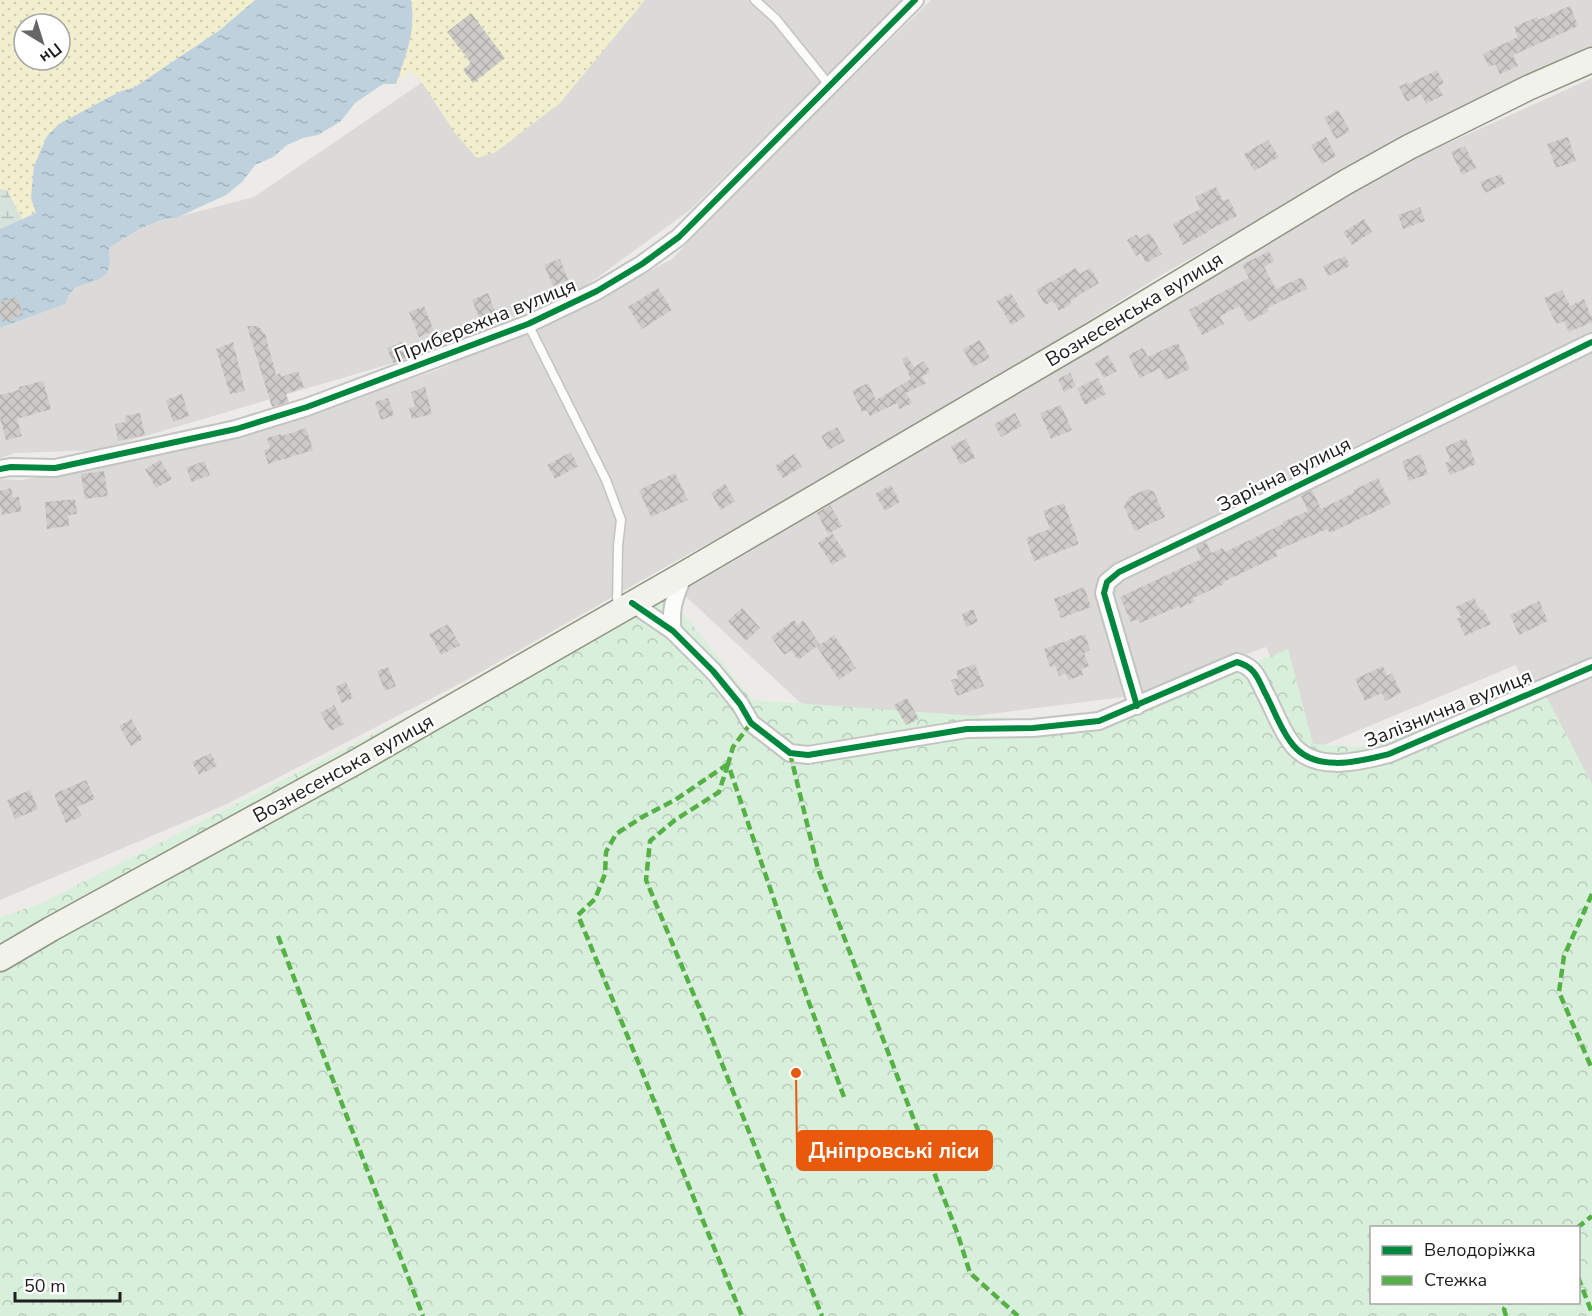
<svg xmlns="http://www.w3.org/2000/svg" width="1592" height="1316" viewBox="0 0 1592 1316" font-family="'Nunito Sans',sans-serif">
<defs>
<pattern id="wetland-marsh" width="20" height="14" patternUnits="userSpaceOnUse" patternTransform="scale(1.5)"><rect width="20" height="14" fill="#d6e2dc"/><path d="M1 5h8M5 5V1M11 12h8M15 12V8" fill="none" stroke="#b7c1bc"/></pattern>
<pattern id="sand-dots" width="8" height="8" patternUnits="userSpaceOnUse" patternTransform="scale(1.5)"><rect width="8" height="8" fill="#f2efce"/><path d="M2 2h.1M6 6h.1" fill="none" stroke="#cfccb0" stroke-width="1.8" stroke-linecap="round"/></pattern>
<pattern id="park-crowns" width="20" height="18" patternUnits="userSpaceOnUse" patternTransform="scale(1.5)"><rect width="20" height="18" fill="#d8efdb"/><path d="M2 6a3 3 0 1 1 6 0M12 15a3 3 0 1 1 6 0" fill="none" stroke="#b9ccbc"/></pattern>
<pattern id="water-ripples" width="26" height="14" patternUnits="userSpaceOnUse" patternTransform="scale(1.5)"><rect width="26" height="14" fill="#bed1dc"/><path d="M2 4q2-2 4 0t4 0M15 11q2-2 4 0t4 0" fill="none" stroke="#a3b3bc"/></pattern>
<pattern id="building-cross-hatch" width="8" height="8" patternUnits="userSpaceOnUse" patternTransform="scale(1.5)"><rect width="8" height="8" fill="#cdcbc8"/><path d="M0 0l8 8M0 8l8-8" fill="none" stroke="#b0aeab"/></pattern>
</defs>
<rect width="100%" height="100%" fill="#ecebe7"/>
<g fill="#dbdad8">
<polygon points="424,0 904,0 690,210 579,291 400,361 98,450 16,453 0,458 0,328 65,304 69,293 81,285 97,280 110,267 109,248 121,239 153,223 254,197 430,77"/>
<polygon points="931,0 1592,0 1592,46 1428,125 1161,275 924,424 660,570 463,682 225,805 0,900 0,479 20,480 91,469 287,422 437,370 578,309 672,259 769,158"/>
<polygon points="1592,78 1592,855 1516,665 1314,749 1266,647 1131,696 919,723 805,707 681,592 998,405 1387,171"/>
</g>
<polygon fill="url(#wetland-marsh)" points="0,189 7,190 22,219 0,229"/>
<g fill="url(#sand-dots)" fill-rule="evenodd">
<path d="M 0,0 L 255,0 L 220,30 L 135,87 L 119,92 L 31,198 L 36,213 L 22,219 L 7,190 L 0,189 ZM 24,24 L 60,24 L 60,60 L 24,60 Z"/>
<path d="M 411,0 L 645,0 L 560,103 L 496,152 L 477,158 L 454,132 L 418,76 L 408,71 L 396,84 C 406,55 416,31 411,0 Z"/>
</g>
<path fill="url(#park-crowns)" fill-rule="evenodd" d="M 662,587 L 752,700 L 1104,725 L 1288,649 L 1313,744 L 1361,747 L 1543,690 L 1592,784 L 1592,1316 L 0,1316 L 0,918 L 44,902 ZM 1372,1228 L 1578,1228 L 1578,1302 L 1372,1302 Z"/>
<path fill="url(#water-ripples)" d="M 255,0 L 411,0 C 416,31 406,55 396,84 L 383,84 L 355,103 L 341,121 L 318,135 L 303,138 L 287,145 L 273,157 L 255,165 L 242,182 L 226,195 L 176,218 C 155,218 127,236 109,248 C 109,254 111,263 109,268 C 103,286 77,280 69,295 C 67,297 67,301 65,304 L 0,328 L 0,229 L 36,213 L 31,198 L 34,166 L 47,136 L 59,124 L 119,92 L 135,87 L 220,30 Z"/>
<g fill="url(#building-cross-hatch)">
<polygon points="1570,6 1578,26 1513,55 1518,66 1500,74 1495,64 1489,67 1483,54 1518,37 1514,27 1537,17 1538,20"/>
<polygon points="471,13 505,58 473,83 463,70 471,63 447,32"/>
<polygon points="1437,70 1444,83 1438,86 1443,95 1426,104 1421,94 1407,102 1399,87 1408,82 1409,84"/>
<polygon points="1338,110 1350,131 1336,139 1324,118"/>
<polygon points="1326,137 1336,156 1322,164 1311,145"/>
<polygon points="1568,137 1576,161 1556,168 1547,144"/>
<polygon points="1268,140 1279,157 1254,171 1244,154"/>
<polygon points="1465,146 1476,168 1462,175 1451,152"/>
<polygon points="1501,174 1505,184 1485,193 1480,182"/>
<polygon points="1216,187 1223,201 1229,199 1237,216 1207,231 1208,232 1183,245 1173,224 1200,209 1195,197"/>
<polygon points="1420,207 1425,221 1403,229 1398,215"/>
<polygon points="1364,219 1372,232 1352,245 1343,232"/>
<polygon points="1150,233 1162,254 1146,263 1141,253 1136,256 1127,240 1137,234 1139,239"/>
<polygon points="1269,251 1274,261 1264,267 1276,289 1302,277 1307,289 1267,308 1269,311 1248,322 1240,306 1220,316 1224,324 1202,335 1189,310 1249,278 1242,265"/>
<polygon points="1345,256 1350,266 1328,276 1323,266"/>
<polygon points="560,259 568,280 553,286 544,265"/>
<polygon points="1076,268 1080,274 1090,268 1099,283 1070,301 1071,304 1059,311 1053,301 1045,305 1036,290"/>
<polygon points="658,288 672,310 642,329 628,307"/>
<polygon points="1562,290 1570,306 1584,299 1592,318 1592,322 1569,332 1564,321 1556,324 1544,298"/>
<polygon points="488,293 496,313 480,319 472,300"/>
<polygon points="1011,293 1025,317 1011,325 997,301"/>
<polygon points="17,297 23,315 3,322 0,312 0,302"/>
<polygon points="424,306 434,331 419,337 409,312"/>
<polygon points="247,326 258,326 265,334 276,375 280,373 281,377 298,371 304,387 286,394 289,402 272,407"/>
<polygon points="980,340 990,358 973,367 963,349"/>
<polygon points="233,342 245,391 230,394 216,349"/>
<polygon points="403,342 410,357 393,363 387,348"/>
<polygon points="1178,343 1190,369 1166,380 1160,368 1140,378 1128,355 1143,348 1148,357"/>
<polygon points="1108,355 1117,371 1104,378 1095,363"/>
<polygon points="907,356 914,367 924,361 930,371 922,377 926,383 906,393 912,403 900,409 897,403 870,416 867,410 862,412 852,391 868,383 876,400 911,379 902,359"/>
<polygon points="1070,373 1076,386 1064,392 1058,379"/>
<polygon points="1098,378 1106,394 1085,405 1077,388"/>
<polygon points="43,381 51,409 17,419 22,436 6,440 0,418 0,395 19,390 19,387"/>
<polygon points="425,387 432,414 412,419 409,408 415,406 411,392"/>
<polygon points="182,394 189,416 173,422 166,400"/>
<polygon points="388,398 394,415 381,420 375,402"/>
<polygon points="1061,405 1072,430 1051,439 1040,413"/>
<polygon points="140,413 145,435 118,441 115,424 126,422 125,416"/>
<polygon points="1015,413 1022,426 1001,437 994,424"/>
<polygon points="837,427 845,441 829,450 821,436"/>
<polygon points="306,428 313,450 268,464 264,450 270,449 267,438 281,434 282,436"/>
<polygon points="1466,438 1476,464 1450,475 1445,463 1451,461 1445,447"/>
<polygon points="966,439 975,458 960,465 951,446"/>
<polygon points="571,452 578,466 555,479 547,465"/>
<polygon points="794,454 802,467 783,478 775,466"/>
<polygon points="1421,454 1428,474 1409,481 1402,461"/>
<polygon points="160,460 172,479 156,488 145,469"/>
<polygon points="204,461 210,475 192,482 186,468"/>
<polygon points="104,471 108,496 85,499 81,474"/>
<polygon points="675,473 688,500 651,517 639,490"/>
<polygon points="1378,478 1391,504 1330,533 1327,529 1275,551 1278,556 1223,582 1224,584 1193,598 1194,602 1180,608 1179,606 1140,623 1138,619 1131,622 1120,597 1201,559 1196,547 1206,542 1211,553 1223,548 1225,552 1283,524 1282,522 1308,511 1301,496 1312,490 1321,509 1355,492 1354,490"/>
<polygon points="725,484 735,501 721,510 711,493"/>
<polygon points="891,485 900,502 885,511 875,494"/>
<polygon points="11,488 13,497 19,497 22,511 2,515 0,505 0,491"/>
<polygon points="1147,489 1154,492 1165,517 1135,531 1124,507 1129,497"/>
<polygon points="75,499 77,514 68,515 69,526 47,529 45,502"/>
<polygon points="1064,503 1079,544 1034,561 1026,538 1050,529 1043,511"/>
<polygon points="830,505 842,526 828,534 817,513"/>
<polygon points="832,533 847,556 832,565 818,543"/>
<polygon points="1084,587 1091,607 1061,618 1054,599"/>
<polygon points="1474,598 1480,610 1483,609 1491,624 1465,636 1457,619 1461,617 1456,607"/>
<polygon points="1539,601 1548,621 1519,635 1510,615"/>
<polygon points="742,608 760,628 746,641 728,621"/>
<polygon points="973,609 978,622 966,627 962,614"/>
<polygon points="794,620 798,625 803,620 820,644 798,660 791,650 784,655 771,637"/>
<polygon points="448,624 460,645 441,655 429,634"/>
<polygon points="1085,634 1090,650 1084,653 1089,666 1081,669 1083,675 1068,680 1066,673 1059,676 1055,665 1050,667 1044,649"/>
<polygon points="834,635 856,668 839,680 817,647"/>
<polygon points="975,664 984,686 957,696 951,680 958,678 956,671"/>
<polygon points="1383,666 1387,676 1392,673 1401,693 1385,701 1382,693 1365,701 1355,679"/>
<polygon points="388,667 396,686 385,691 377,671"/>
<polygon points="346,682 353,698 342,703 335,687"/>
<polygon points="907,698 919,719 906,725 894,705"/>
<polygon points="334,705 344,724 331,731 320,713"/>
<polygon points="131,719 143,739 131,746 119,726"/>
<polygon points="211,753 217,766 199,775 192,762"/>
<polygon points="86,780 95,799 77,807 82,816 66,823 54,794"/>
<polygon points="30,790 38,809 15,819 7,800"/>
</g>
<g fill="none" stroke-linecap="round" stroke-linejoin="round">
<g stroke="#c3c3c1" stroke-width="11">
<g id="service">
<polyline points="755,0 776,19 830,86"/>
<polyline points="528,324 606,480 621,520 618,546 617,608"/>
</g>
</g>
<g stroke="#c3c3c1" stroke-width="20">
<g id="minor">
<polyline points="0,469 11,467 55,468 236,429 307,407 528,324 597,291 642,264 679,237 915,0"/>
<path d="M 632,603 L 673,631 L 713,671 L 740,704 L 751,723 L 790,753 L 808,755 L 967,729 L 1033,728 L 1099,721 L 1237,662 C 1254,667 1257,676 1264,691 C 1273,707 1279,726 1290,741 C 1312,774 1358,762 1389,754 L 1592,667"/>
<path d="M 673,631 C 669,608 676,595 684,574"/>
<polyline points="1137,706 1104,593 1107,582 1119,572 1228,520 1592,342"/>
</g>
</g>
<g stroke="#909481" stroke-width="27">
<polyline id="secondary" points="0,959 51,929 356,762 684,574 1094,334 1346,182 1409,147 1528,88 1592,60"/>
</g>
<use href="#service" stroke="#fcfcfb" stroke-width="8"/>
<use href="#minor" stroke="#fcfcfb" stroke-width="16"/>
<use href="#secondary" stroke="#f1f2eb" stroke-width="24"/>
<g stroke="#55b145" stroke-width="4.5" stroke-dasharray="9 4.5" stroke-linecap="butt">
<polyline points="751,723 733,747 728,764 808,1000 844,1097"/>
<polyline points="790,753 818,869 958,1235 970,1273 1018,1316"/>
<polyline points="728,764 675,800 644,816 616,834 606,852 605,874 595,899 578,915 742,1316"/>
<polyline points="728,764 719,792 675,820 650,841 646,880 713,1041 822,1316"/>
<polyline points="1592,894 1564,956 1559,992 1592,1069"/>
<polyline points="278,936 423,1316"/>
<polyline points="1577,1228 1592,1216"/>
<polyline points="1578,1277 1592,1313"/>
<polyline points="1506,1316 1504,1309 1509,1302"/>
</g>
<g stroke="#fff" stroke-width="10">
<g id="cycleway">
<polyline points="0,469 11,467 55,468 236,429 307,407 528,324 597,291 642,264 679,237 915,0"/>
<path d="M 632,603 L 673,631 L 713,671 L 740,704 L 751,723 L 790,753 L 808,755 L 967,729 L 1033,728 L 1099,721 L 1237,662 C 1254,667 1257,676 1264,691 C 1273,707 1279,726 1290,741 C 1312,774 1358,762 1389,754 L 1592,667"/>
<polyline points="1137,706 1104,593 1107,582 1119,572 1228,520 1592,342"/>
</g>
</g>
<use href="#cycleway" stroke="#00873e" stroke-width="6"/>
</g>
<g text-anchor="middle" stroke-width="4.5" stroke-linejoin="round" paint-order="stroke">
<g font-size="20" fill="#1e1e1e" stroke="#fff">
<text transform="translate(1134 309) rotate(-31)" y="7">Вознесенська вулиця</text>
<text transform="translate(485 320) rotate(-22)" y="7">Прибережна вулиця</text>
<text transform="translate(1284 474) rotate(-26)" y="7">Зарічна вулиця</text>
<text transform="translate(1448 708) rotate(-22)" y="7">Залізнична вулиця</text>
<text transform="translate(343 768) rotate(-29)" y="7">Вознесенська вулиця</text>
</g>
</g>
<path fill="none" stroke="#e8590c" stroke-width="2" d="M796 1073L797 1150"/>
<circle fill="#e8590c" stroke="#fff" stroke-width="2" cx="796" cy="1073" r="6"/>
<rect fill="#e8590c" stroke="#e8590c" stroke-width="2" x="797" y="1131" width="195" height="39" rx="6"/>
<g font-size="21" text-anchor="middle" font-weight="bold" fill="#fff">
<text x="894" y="1158">Дніпровські ліси</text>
</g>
<rect x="1370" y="1226" width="210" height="78" fill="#ffffff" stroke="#a5a5a5" stroke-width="1.5"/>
<rect x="1382" y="1246" width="30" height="9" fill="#00873e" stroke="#a5a5a5" stroke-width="1.5"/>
<text x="1424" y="1256" font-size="18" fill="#1e1e1e">Велодоріжка</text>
<rect x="1382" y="1276" width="30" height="9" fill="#55b145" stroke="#a5a5a5" stroke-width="1.5"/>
<text x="1424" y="1286" font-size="18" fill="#1e1e1e">Стежка</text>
<g transform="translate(42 42) rotate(142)"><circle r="28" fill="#ffffff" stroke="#a5a5a5" stroke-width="1.5"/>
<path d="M0-4.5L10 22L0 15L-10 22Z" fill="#666664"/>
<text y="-9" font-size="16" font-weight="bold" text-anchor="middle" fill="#1e1e1e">Пн</text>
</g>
<path d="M15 1292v9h105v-9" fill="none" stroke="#1e1e1e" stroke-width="3"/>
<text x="24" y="1292" font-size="18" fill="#1e1e1e" stroke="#ffffff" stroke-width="4.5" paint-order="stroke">50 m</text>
</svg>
